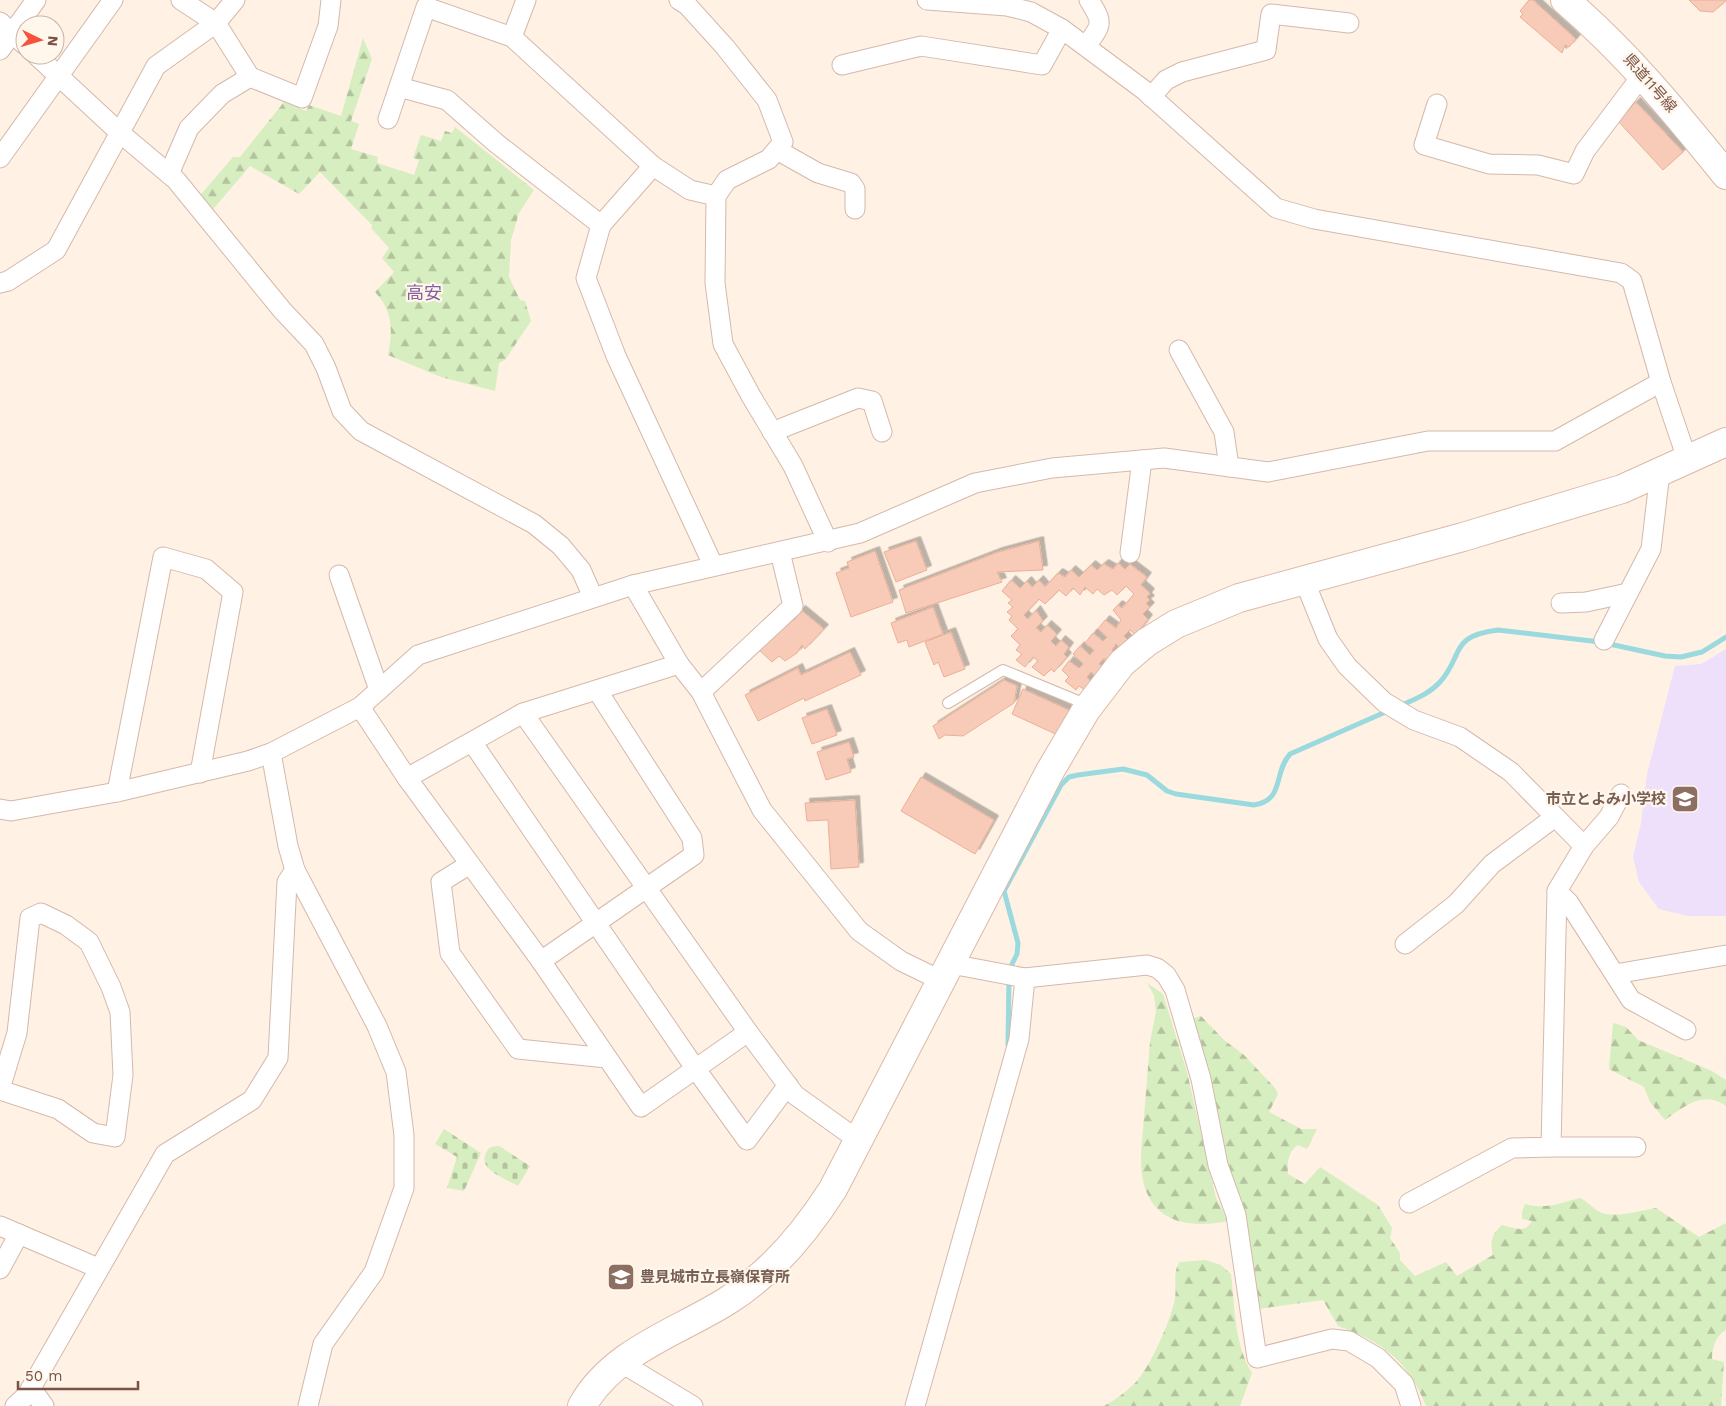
<svg xmlns="http://www.w3.org/2000/svg" width="1726" height="1406" viewBox="0 0 1726 1406" font-family="'Work Sans','Noto Sans JP',sans-serif">
<defs>
<pattern id="forest-firs" width="22" height="20" patternUnits="userSpaceOnUse" patternTransform="scale(1.25)"><rect width="22" height="20" fill="#d7eec0"/><path d="M5 1l3.5 6h-7zM16 11l3.5 6h-7z" fill="#b3c39e"/></pattern>
<pattern id="cemetery-stones" width="16" height="16" patternUnits="userSpaceOnUse" patternTransform="scale(1.25)"><rect width="16" height="16" fill="#d7eec0"/><path d="M2 7V4a2 2 0 0 1 4 0v3zM10 15v-3a2 2 0 0 1 4 0v3z" fill="#b3c39e"/></pattern>
<filter id="shadow"><feDropShadow dx="4.5" dy="-4.5" stdDeviation="0" flood-color="#0004"/></filter>
</defs>
<rect width="100%" height="100%" fill="#fff1e3"/>
<polygon fill="#eee0fb" points="1726,649 1726,916 1688,916 1659,909 1639,882 1633,857 1641,823 1647,774 1675,666 1701,664"/>
<g fill="url(#forest-firs)">
<path d="M 363,38 L 372,59 L 351,121 L 359,124 L 351,149 L 378,157 L 377,163 L 414,175 L 419,160 L 413,158 L 421,135 L 441,141 L 445,131 L 452,133 L 455,127 L 534,190 L 519,213 L 511,240 L 509,277 L 520,300 L 525,301 L 531,321 L 505,360 L 499,363 L 495,391 L 441,377 L 388,355 C 393,331 393,311 375,292 L 394,272 L 382,258 L 389,248 L 371,228 L 372,225 L 320,172 L 299,194 L 250,166 L 209,214 L 197,199 L 233,157 L 240,157 L 284,102 L 306,111 L 309,105 L 341,116 Z"/>
<path d="M 1147,983 L 1163,994 L 1187,1072 L 1216,1198 L 1228,1221 C 1174,1232 1139,1213 1141,1154 L 1150,1042 L 1156,1012 L 1154,995 Z"/>
<path d="M 1201,1016 L 1224,1040 L 1244,1055 L 1275,1088 L 1278,1094 L 1269,1112 L 1301,1129 L 1317,1129 L 1307,1149 L 1298,1145 C 1288,1151 1287,1163 1288,1174 L 1305,1184 L 1320,1167 L 1378,1205 L 1392,1228 L 1390,1238 L 1400,1253 L 1400,1260 L 1415,1276 L 1446,1262 L 1457,1276 L 1493,1255 C 1490,1242 1491,1235 1502,1225 C 1514,1228 1525,1234 1532,1221 L 1522,1219 L 1522,1212 L 1525,1204 C 1546,1210 1560,1203 1580,1198 C 1588,1202 1592,1208 1600,1212 C 1610,1219 1644,1210 1656,1208 L 1699,1237 L 1726,1223 L 1726,1330 C 1716,1335 1712,1348 1712,1359 L 1724,1362 L 1721,1406 L 1426,1406 C 1409,1362 1382,1341 1338,1326 L 1323,1300 L 1258,1309 L 1246,1215 L 1226,1158 L 1191,1019 Z"/>
<path d="M 1613,1023 L 1626,1027 L 1638,1040 L 1712,1071 L 1726,1080 L 1726,1106 C 1703,1090 1685,1106 1665,1120 L 1650,1102 L 1644,1087 L 1609,1069 Z"/>
<path d="M 1205,1260 L 1221,1265 L 1231,1274 C 1235,1307 1234,1344 1252,1373 L 1240,1406 L 1104,1406 C 1115,1400 1126,1392 1135,1383 C 1151,1366 1170,1322 1175,1299 C 1177,1287 1172,1271 1180,1262 Z"/>
</g>
<g fill="url(#cemetery-stones)">
<polygon points="444,1129 481,1153 464,1191 447,1188 457,1157 435,1144"/>
<path d="M 499,1146 L 530,1166 L 518,1186 C 507,1179 477,1170 486,1153 C 488,1147 493,1146 499,1146 Z"/>
</g>
<g fill="none" stroke-linecap="round" stroke-linejoin="round">
<g stroke="#9ad9dd" stroke-width="5">
<path d="M 1400,706 C 1415,699 1429,694 1440,682 C 1464,655 1449,636 1498,630 L 1600,642 L 1665,656 L 1681,657 L 1702,652 L 1726,637"/>
<path d="M 1009,970 L 1017,954 L 1018,943 L 1004,891 L 1061,785 L 1069,777 L 1078,775 L 1123,769 L 1147,775 L 1167,791 L 1176,794 L 1254,805 C 1285,800 1273,773 1290,754 L 1390,710"/>
<polyline points="1008,1045 1009,978"/>
</g>
</g>
<g fill="#f7cbb8" stroke="#ecaf96" filter="url(#shadow)">
<polygon points="1529,0 1533,0 1576,39 1569,47 1565,45 1562,53 1520,17 1523,14 1520,11"/>
<polygon points="1689,0 1726,0 1726,1 1713,12 1700,11"/>
<polygon points="1636,102 1683,152 1663,170 1618,121"/>
<polygon points="916,541 927,570 896,582 884,552"/>
<polygon points="1039,541 1043,570 997,572 1002,582 906,613 899,590 998,552"/>
<polygon points="875,551 893,602 851,617 836,573 849,568 847,562"/>
<polygon points="1118,563 1125,569 1130,564 1147,577 1141,585 1150,593 1147,597 1150,600 1146,603 1150,607 1143,614 1148,619 1136,635 1130,630 1124,636 1129,641 1122,649 1116,644 1112,650 1116,654 1109,662 1104,658 1099,664 1105,668 1097,676 1091,672 1087,677 1091,682 1085,690 1079,686 1076,690 1065,681 1069,677 1062,670 1069,661 1079,668 1083,664 1073,654 1080,646 1090,655 1094,650 1085,643 1093,633 1103,641 1107,637 1098,629 1105,620 1116,628 1121,620 1113,610 1118,605 1122,608 1134,594 1126,586 1117,595 1112,590 1104,595 1097,589 1093,594 1085,587 1080,595 1073,588 1066,596 1059,590 1045,604 1039,599 1024,615 1028,619 1036,610 1043,621 1036,628 1041,632 1047,625 1057,634 1051,641 1056,646 1061,640 1069,647 1064,654 1067,657 1054,672 1051,669 1044,676 1032,667 1038,661 1033,657 1025,667 1016,660 1022,654 1016,650 1020,645 1011,636 1018,629 1009,620 1012,616 1007,612 1013,607 1008,603 1012,600 1002,591 1011,580 1020,588 1027,581 1032,587 1039,580 1045,587 1058,573 1065,577 1071,570 1079,577 1091,565 1097,570 1104,564 1113,569"/>
<polygon points="933,607 943,634 909,647 907,640 898,643 891,623"/>
<polygon points="801,610 824,629 805,649 802,645 797,653 785,661 779,656 772,662 757,648 796,618 796,614"/>
<polygon points="951,632 965,669 944,677 938,662 934,665 925,642"/>
<polygon points="850,652 861,675 805,701 804,698 758,721 745,695 798,668 801,675"/>
<polygon points="1004,680 1017,686 1014,703 963,736 945,735 939,739 933,726"/>
<polygon points="1023,689 1073,712 1062,737 1012,714"/>
<polygon points="827,709 837,735 812,744 802,718"/>
<polygon points="849,742 854,757 847,759 851,772 826,780 817,752"/>
<polygon points="921,777 994,820 975,854 901,811"/>
<polygon points="855,800 859,867 831,869 828,820 807,821 805,803"/>
</g>
<g fill="none" stroke-linecap="round" stroke-linejoin="round">
<g stroke="#d4b9ab" stroke-width="12">
<polyline id="lane" points="948,703 1003,670 1088,705"/>
</g>
<g stroke="#d4b9ab" stroke-width="21">
<g id="street">
<polyline points="181,0 216,23 250,77 302,98 328,26 331,0"/>
<polyline points="679,0 687,5 725,47 767,100 783,142 769,159 727,180 716,196 715,283 723,344 751,396 793,466 828,542"/>
<polyline points="927,0 1007,6 1031,12 1062,29 1144,90 1276,208 1314,219 1621,273 1632,281 1661,382 1687,459"/>
<polyline points="0,22 25,45"/>
<polyline points="512,37 526,0"/>
<path d="M 1086,46 C 1102,24 1104,24 1089,0"/>
<polyline points="0,50 36,0"/>
<polyline points="36,55 119,132 176,180 282,310 314,344 326,368 342,411 361,431 534,524 561,546 581,570 593,597"/>
<polyline points="842,65 921,46 1042,65 1062,29"/>
<polyline points="1151,97 1166,80 1182,72 1266,50 1271,14 1349,23"/>
<polyline points="1437,104 1424,145 1489,164 1538,165 1574,174 1585,151 1643,74"/>
<polyline points="388,119 426,7 512,37 653,166 601,225 496,143 447,100 399,87"/>
<polyline points="777,150 818,173 851,183 855,189 855,209"/>
<polyline points="0,158 113,0"/>
<polyline points="653,166 690,190 716,196"/>
<polyline points="169,174 189,128 222,94 250,77"/>
<polyline points="601,225 586,278 616,356 713,565"/>
<polyline points="0,283 8,281 56,250 156,66 216,23 235,0"/>
<polyline points="1179,350 1224,432 1229,467"/>
<polyline points="772,432 858,398 872,401 882,432"/>
<polyline points="1130,553 1142,460"/>
<polyline points="339,575 379,690"/>
<polyline points="1304,580 1328,639 1347,666 1384,702 1414,720 1460,737 1511,772 1584,846 1557,891 1551,1147 1512,1148 1409,1203"/>
<polyline points="633,585 679,664 701,692 762,810 859,931 901,961 942,981"/>
<polyline points="1561,603 1586,602 1628,593"/>
<polyline points="1604,640 1651,549 1660,472"/>
<polyline points="701,692 793,606 780,552"/>
<polyline points="360,707 407,778 541,961 641,1107 748,1032"/>
<polyline points="523,713 748,1032 795,1095 858,1140"/>
<polyline points="472,742 695,1068 747,1140 788,1085"/>
<polyline points="271,753 288,846 295,870 377,1026 396,1072 404,1135 404,1188 374,1272 323,1344 308,1406"/>
<polyline points="407,778 523,713 679,664"/>
<polyline points="117,792 163,557 206,569 233,592 200,773"/>
<polyline points="0,809 11,811 117,792 248,761 271,753 360,707 418,655 633,585 860,533 975,483 1052,468 1164,458 1268,472 1428,441 1555,441 1661,382"/>
<polyline points="1584,846 1609,817 1621,794"/>
<polyline points="470,864 441,882 450,953 518,1049 607,1058"/>
<polyline points="1557,891 1569,903 1631,1000 1686,1030"/>
<polyline points="1405,944 1456,904 1492,864 1555,817"/>
<polyline points="541,961 694,855 692,838 597,690"/>
<polyline points="951,964 1025,978 1147,965 1157,968 1166,975 1175,990 1201,1079 1218,1165 1236,1215 1257,1358 1332,1339 1349,1341 1378,1358 1404,1384 1411,1406"/>
<polyline points="1615,974 1726,955"/>
<polyline points="0,1089 17,1033 30,918 41,913 66,925 89,942 111,987 120,1012 123,1075 115,1137 93,1133 58,1109 0,1090"/>
<polyline points="1551,1147 1636,1147"/>
<polyline points="0,1226 98,1268"/>
<polyline points="0,1269 19,1234"/>
<polyline points="620,1362 693,1406"/>
<polyline points="31,1388 44,1406"/>
<polyline points="15,1406 27,1395 165,1154 252,1100 278,1058 287,882 295,870"/>
<polyline points="915,1406 1019,1039 1025,978"/>
</g>
</g>
<g stroke="#dabaaa" stroke-width="30">
<g id="secondary">
<path d="M 1565,0 C 1627,53 1675,112 1726,175"/>
<path d="M 582,1406 C 613,1351 676,1333 727,1301 C 772,1273 805,1233 833,1189 L 1050,771 L 1086,710 L 1122,663 L 1147,642 L 1176,624 L 1239,598 L 1463,537 L 1622,489 L 1726,442"/>
</g>
</g>
<use href="#lane" stroke="#fff" stroke-width="10"/>
<use href="#street" stroke="#fff" stroke-width="19"/>
<use href="#secondary" stroke="#fff" stroke-width="28"/>
</g>
<defs>
<g id="school-square" transform="scale(1.4375)"><rect x="-9" y="-9" width="18" height="18" rx="4" fill="#8d6e63" stroke="#fff6ec"/><path d="M0-5L7-2L0 1L-7-2ZM-4 1L0 2.5L4 1V4Q0 6-4 4Z" fill="#fff"/></g>
</defs>
<g fill-rule="evenodd">
<use href="#school-square" x="1685" y="799"/>
<use href="#school-square" x="621" y="1277"/>
</g>
<g text-anchor="middle" stroke-width="4.5" stroke-linejoin="round" paint-order="stroke">
<g font-size="15" fill="#7a5346" stroke="#fff6ec">
<text transform="translate(1650 83) rotate(49)" y="5">県道11号線</text>
</g>
<g font-size="15" font-weight="bold" fill="#785e54" stroke="#fff6ec" text-anchor="end">
<text x="1666" y="804">市立とよみ小学校</text>
<text x="640" y="1282" text-anchor="start">豊見城市立長嶺保育所</text>
</g>
<g font-size="18" fill="#84619e" stroke="#fff6ec">
<text x="424" y="299">高安</text>
</g>
</g>
<g transform="translate(40 40) rotate(95)"><circle r="24" fill="#fff6ec" stroke="#cab5aa"/>
<path d="M0-4L9 19L0 12L-9 19Z" fill="#f6533b"/>
<text y="-8" font-size="14" font-weight="bold" text-anchor="middle" fill="#7a5346">N</text>
</g>
<path d="M18 1381v8h120v-8" fill="none" stroke="#7a5346" stroke-width="2.5"/>
<text x="25" y="1381" font-size="15" fill="#7a5346" stroke="#fff6ec" stroke-width="4" paint-order="stroke">50 m</text>
</svg>
